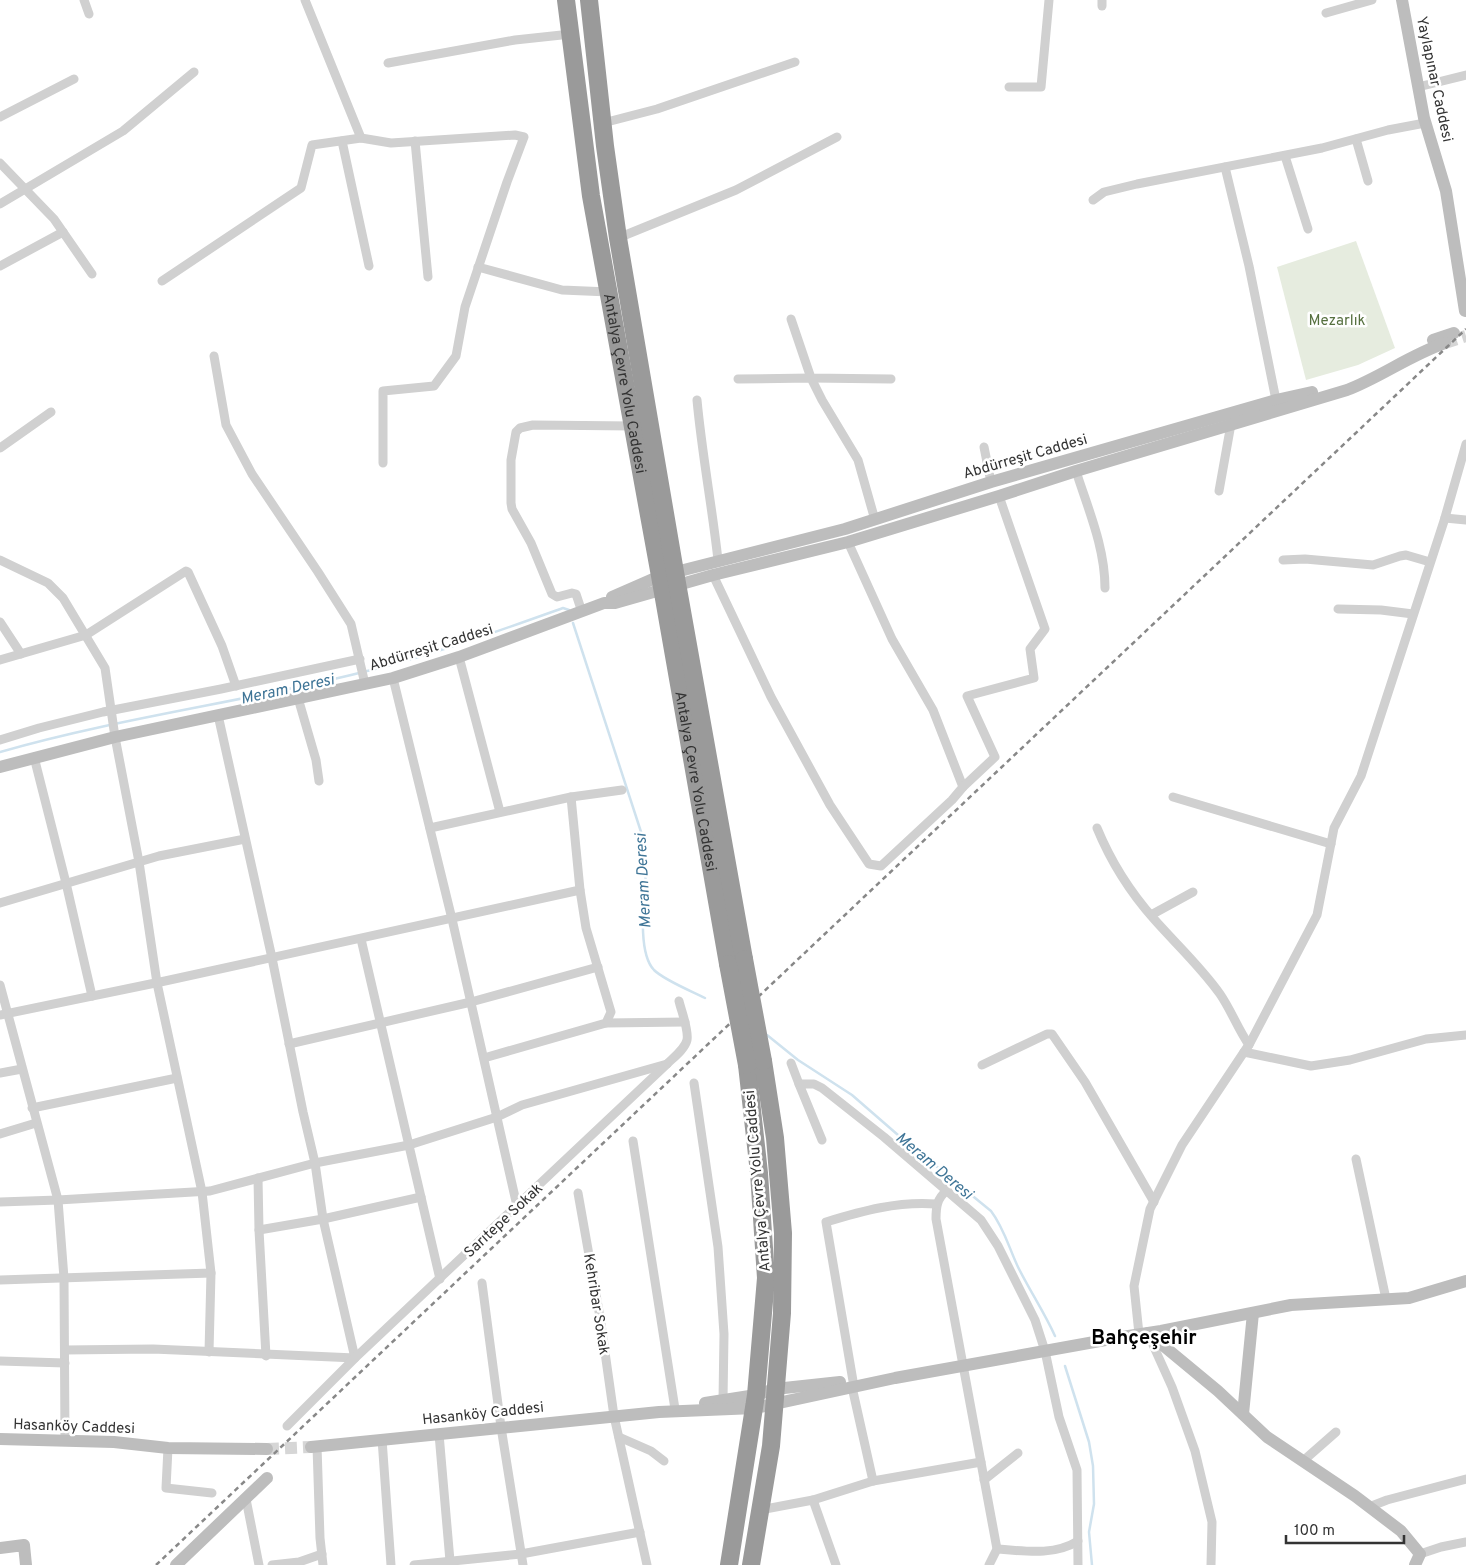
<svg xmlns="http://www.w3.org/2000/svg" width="1466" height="1565" viewBox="0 0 1466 1565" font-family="Overpass,sans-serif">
<rect width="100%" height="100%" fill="#fff"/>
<polygon fill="#e6ecdf" points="1356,241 1395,348 1358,365 1306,380 1277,267"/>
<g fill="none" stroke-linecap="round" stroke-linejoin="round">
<g stroke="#cfe2ee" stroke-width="2.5">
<path d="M 573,623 L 643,838 C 645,848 646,858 646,869 C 645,894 636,951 654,970 C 664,980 691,991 705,998"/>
<path d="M 0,752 C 115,719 235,703 351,675 C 424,658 493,633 563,608 L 569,610"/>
<path d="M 767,1035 L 798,1060 L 852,1095 L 898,1135 L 991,1211 C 1004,1228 1009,1248 1018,1267 C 1030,1291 1044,1312 1055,1336"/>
<polyline points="1065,1366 1089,1442 1093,1466 1094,1504 1089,1532 1092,1565"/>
</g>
<g stroke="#d6d6d6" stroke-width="12" stroke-dasharray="12 6" stroke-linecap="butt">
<polyline points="1445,343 1466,336"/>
<polyline points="267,1449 311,1447"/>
</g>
<g stroke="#d0d0d0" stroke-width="9">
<polyline points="84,0 89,14"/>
<polyline points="305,0 361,138 391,143 515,135 524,137 507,182 465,307 456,356 434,386 383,391 383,463"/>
<polyline points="1102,6 1102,0"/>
<polyline points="1326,13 1372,0"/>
<polyline points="388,63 515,40 571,34"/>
<polyline points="1009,87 1041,87 1049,0"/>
<polyline points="1418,87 1466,75"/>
<polyline points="0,117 74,79"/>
<polyline points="603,123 657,109 795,62"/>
<polyline points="1356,139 1368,181"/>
<polyline points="342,141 369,266"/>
<polyline points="415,141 428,277"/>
<polyline points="1285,156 1308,229"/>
<polyline points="0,163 54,219 92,274"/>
<polyline points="1225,167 1249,266 1276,400"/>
<polyline points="1093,200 1104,192 1137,184 1322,148 1388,130 1425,123"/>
<polyline points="0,204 123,131 194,72"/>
<polyline points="618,238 736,190 837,137"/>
<polyline points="0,266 63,232"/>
<polyline points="478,267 562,290 609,292"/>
<polyline points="162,281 301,188 312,145 361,138"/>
<polyline points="791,319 811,378 891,379"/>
<polyline points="214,356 226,425 252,474 318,572 351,624 365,684"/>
<polyline points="738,379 811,378 822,400 858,460 875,520"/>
<path d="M 697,400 C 702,454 712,506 718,560"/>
<polyline points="984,447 991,482"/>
<polyline points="0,448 51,412"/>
<path d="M 1076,471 C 1088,509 1105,547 1105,588"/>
<polyline points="1219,491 1231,424"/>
<polyline points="1445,518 1466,520"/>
<polyline points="0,560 48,583 63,598 105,668 115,737 139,862 157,983 202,1192 211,1273 209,1352"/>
<polyline points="1283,560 1305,559 1373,565 1400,556 1406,555 1430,562"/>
<polyline points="713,575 771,697 830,805 869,864 881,866 952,800 963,787 933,710 892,639 848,542"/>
<polyline points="1338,609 1381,610 1413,614"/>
<polyline points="582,612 576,594 572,593 557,597 552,594 531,543 512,509 511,503 511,460 516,432 520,428 533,425 633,426"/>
<polyline points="0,622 21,654"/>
<polyline points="459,657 500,812"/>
<polyline points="0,660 86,635 186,571 188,572 222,646 236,686"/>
<polyline points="393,678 452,919 517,1206"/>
<polyline points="298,698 316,760 319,781"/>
<polyline points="0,740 39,728 103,712 221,689 360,659"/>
<polyline points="34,757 66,883 92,996"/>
<polyline points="963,787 995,757 967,696 1034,678 1030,649 1045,629 999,496"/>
<polyline points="1173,797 1331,844"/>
<polyline points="430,828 571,797 622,790"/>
<path d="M 1097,828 C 1111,862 1130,892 1154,919 C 1176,944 1201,967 1220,994 C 1231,1010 1238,1029 1249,1045"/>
<polyline points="0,903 159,856 245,839"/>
<polyline points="1151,915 1193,892"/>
<polyline points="361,939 440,1279"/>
<polyline points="0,985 58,1200 64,1278 65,1441"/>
<polyline points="0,1015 165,981 580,890"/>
<polyline points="606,1023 685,1022"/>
<polyline points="289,1044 471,1002 598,967"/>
<polyline points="1244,1052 1311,1066 1350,1060 1426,1039 1466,1035"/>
<polyline points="484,1058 606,1023 611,1012 586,928 580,890 571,797"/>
<polyline points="791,1063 799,1084"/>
<polyline points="982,1065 1047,1034 1052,1034 1085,1082 1154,1202"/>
<polyline points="0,1073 22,1069"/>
<polyline points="694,1083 718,1247 724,1334 723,1400"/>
<polyline points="32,1108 177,1078"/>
<polyline points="0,1134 36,1123"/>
<polyline points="822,1140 799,1084 814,1084 822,1088 884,1137 981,1220 998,1246 1035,1320 1045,1351 1059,1417 1077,1470 1078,1565"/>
<polyline points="633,1141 675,1409"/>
<polyline points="1356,1159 1386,1299"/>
<polyline points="258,1178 259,1230 266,1356"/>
<path d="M 947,1190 C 937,1199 936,1206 936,1219 L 997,1549 L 989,1565"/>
<polyline points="578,1193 600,1317 614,1416 647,1565"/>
<polyline points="0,1202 58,1200 210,1191 315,1163 409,1145 497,1117 522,1105 667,1064"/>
<polyline points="259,1230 323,1219 421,1197"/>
<polyline points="0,1280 211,1273"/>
<polyline points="482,1283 501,1427 523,1565"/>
<polyline points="1139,1334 1134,1286 1150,1209 1182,1145 1250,1043 1317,915 1334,828 1361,776 1444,521 1466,444"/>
<polyline points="1149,1336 1172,1387 1195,1451 1212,1522 1211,1565"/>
<polyline points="65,1350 153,1349 355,1358 323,1219 315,1163 303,1112 272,958 218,715"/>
<polyline points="0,1361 65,1363"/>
<path d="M 853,1381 L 826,1222 C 862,1211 898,1201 936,1204"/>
<polyline points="852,1387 873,1481"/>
<path d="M 287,1426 L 355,1358 L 667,1064 C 673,1058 685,1049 687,1040 C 689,1030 681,1010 679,1001"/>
<polyline points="439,1434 450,1561"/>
<polyline points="619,1437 651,1451 664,1461"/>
<polyline points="382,1439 391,1565"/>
<polyline points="317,1446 320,1538 323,1565"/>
<polyline points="168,1448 166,1488 212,1493"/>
<polyline points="1303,1461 1336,1432"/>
<polyline points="984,1480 1018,1453"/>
<polyline points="246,1499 259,1565"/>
<polyline points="813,1500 836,1565"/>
<polyline points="1369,1507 1387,1500 1466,1479"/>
<polyline points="760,1510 813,1500 873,1481 981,1462"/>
<path d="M 997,1549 C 1024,1551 1054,1556 1078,1541"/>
<polyline points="1420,1554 1441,1547 1466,1542"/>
<polyline points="272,1565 299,1562 322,1554"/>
<polyline points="414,1565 521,1554 640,1532"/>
</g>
<g stroke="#bdbdbd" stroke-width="12">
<polyline points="1402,0 1424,118 1446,191 1465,311"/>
<polyline points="1433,340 1454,333"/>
<polyline points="612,597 660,576 845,529 991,482 1276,400 1312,392"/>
<path d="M 0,767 L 115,737 L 393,678 L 459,657 L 604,603 L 615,603 L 713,575 L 848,542 L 999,496 L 1076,471 L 1347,390 C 1381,377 1410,355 1445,343"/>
<polyline points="1148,1333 1218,1391 1267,1437 1355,1496 1401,1531 1420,1554 1415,1565"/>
<polyline points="705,1403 756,1395 775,1389 840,1382"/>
<polyline points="1243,1414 1253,1313"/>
<polyline points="0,1439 114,1442 168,1448 267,1449"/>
<polyline points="311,1447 659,1412 755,1408 895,1378 1122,1337 1161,1331 1291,1305 1409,1298 1466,1281"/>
<polyline points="0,1548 24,1545 26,1565"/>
<polyline points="176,1565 267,1478"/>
</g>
<g stroke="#9a9a9a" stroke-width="18">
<path id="s1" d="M 566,0 L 591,196 L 660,576 L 728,964"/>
<polyline points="589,0 605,146 618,238 675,572 744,959"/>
<polyline points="729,1565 756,1395 766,1278 759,1173 747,1065"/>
<polyline points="751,1565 771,1446 782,1313 783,1233 775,1138 763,1061"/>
</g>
<polyline stroke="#888" stroke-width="2.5" stroke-dasharray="5 4" stroke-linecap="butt" points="156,1565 1466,329"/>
<g stroke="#9a9a9a" stroke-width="18">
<polyline points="744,959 763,1061"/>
<polyline points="728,964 747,1065"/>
</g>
</g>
<g text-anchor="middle" stroke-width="5" stroke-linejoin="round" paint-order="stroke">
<g font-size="15" fill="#333" stroke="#fff">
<text transform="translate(1435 79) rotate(78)" y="5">Yaylapınar Caddesi</text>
<text dy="5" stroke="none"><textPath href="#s1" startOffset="388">Antalya Çevre Yolu Caddesi</textPath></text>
<text transform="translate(1025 456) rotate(-16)" y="5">Abdürreşit Caddesi</text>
<text transform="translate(431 647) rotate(-17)" y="5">Abdürreşit Caddesi</text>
<text dy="5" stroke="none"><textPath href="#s1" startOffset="792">Antalya Çevre Yolu Caddesi</textPath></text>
<text transform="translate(757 1181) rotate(-95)" y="5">Antalya Çevre Yolu Caddesi</text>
<text transform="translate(503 1220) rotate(-43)" y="5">Sarıtepe Sokak</text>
<text transform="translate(597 1304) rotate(81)" y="5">Kehribar Sokak</text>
<text transform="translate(483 1413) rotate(-6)" y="5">Hasanköy Caddesi</text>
<text transform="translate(74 1426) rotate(2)" y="5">Hasanköy Caddesi</text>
</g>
<g font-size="15" fill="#56703f" stroke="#fff">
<text x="1337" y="325">Mezarlık</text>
</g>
<g font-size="16" font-style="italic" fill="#3f7597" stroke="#fff">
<text transform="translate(287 688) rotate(-12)" y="6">Meram Deresi</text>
<text transform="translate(642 881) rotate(-93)" y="6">Meram Deresi</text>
<text transform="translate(935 1165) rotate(40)" y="6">Meram Deresi</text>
</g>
<g font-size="20" font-weight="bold" fill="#000" stroke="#fff">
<text x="1144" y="1344">Bahçeşehir</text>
</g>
</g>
<path d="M1286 1535v8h118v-8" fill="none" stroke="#333333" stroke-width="2.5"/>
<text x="1294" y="1535" font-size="15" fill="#333333" stroke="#ffffff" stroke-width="4" paint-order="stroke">100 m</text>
</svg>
